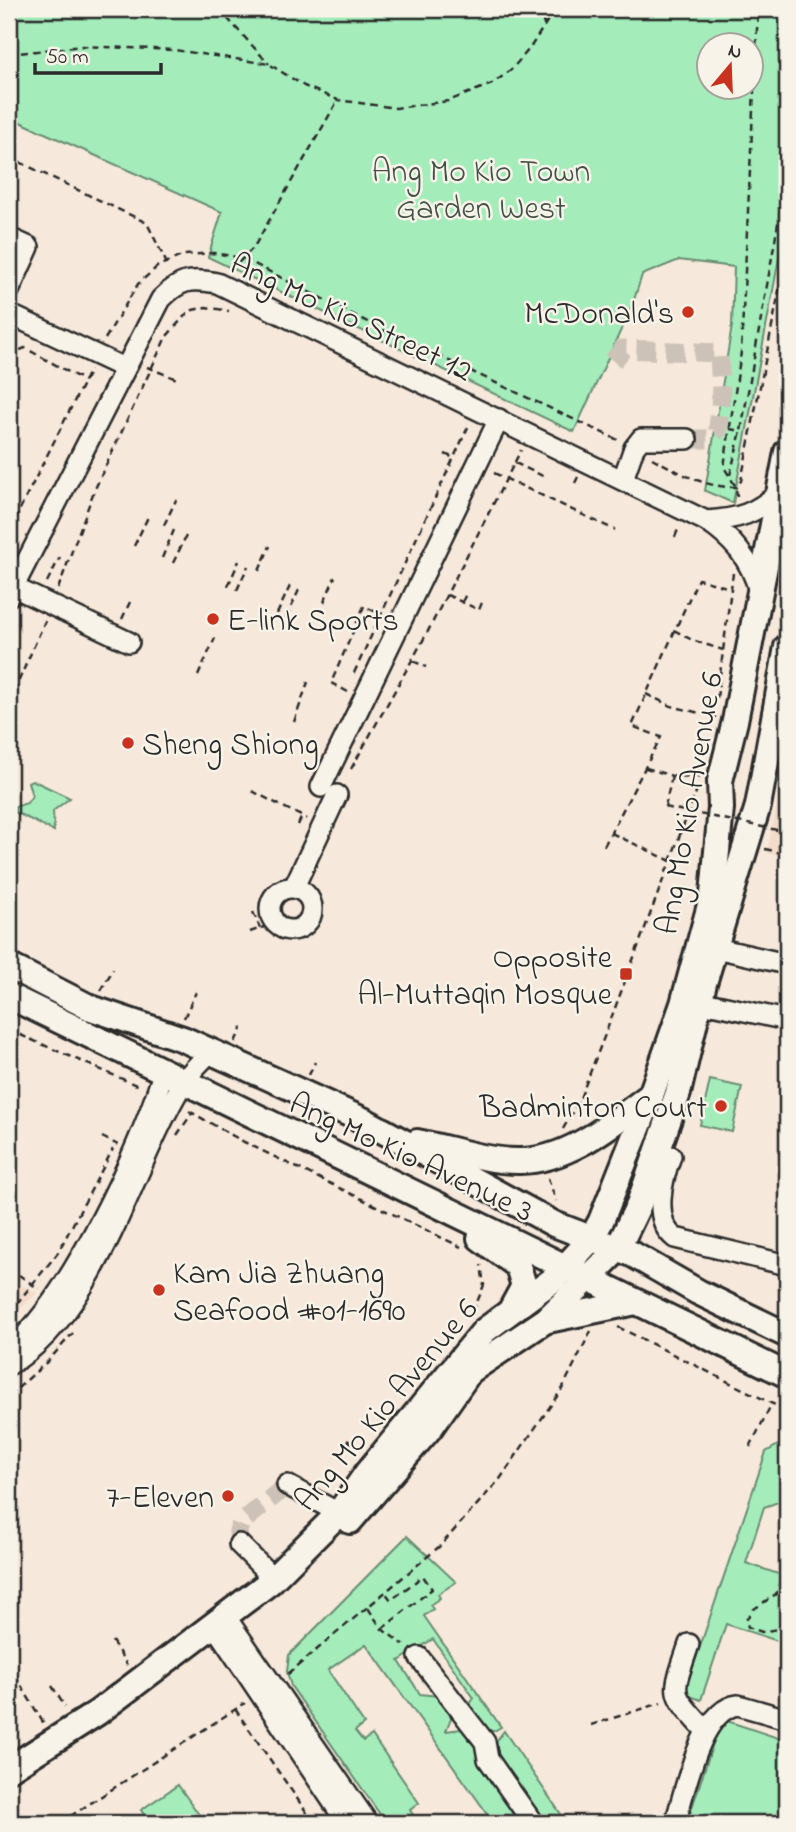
<svg xmlns="http://www.w3.org/2000/svg" width="796" height="1832" viewBox="0 0 796 1832" font-family="'Indie Flower',sans-serif">
<rect width="100%" height="100%" fill="#f6e8da"/>
<filter id="ink" filterUnits="userSpaceOnUse"><feTurbulence type="fractalNoise" baseFrequency=".0143" numOctaves="2"/><feDisplacementMap in="SourceGraphic" scale="14" xChannelSelector="R" yChannelSelector="G"/><feConvolveMatrix kernelMatrix="1 2 1 2 8 2 1 2 1" color-interpolation-filters="sRGB"/></filter>
<g filter="url(#ink)">
<g fill="#f4dbca">
<polygon points="787,756 787,857 767,853"/>
<polygon points="9,1279 37,1293 9,1319"/>
</g>
<g fill="#a4edbb" stroke="#688c73" stroke-width="2" fill-rule="evenodd">
<path d="M 9,9 L 787,9 L 787,216 L 733,503 L 705,491 L 732,326 L 734,267 L 679,260 L 642,275 L 632,306 L 574,432 L 208,257 L 222,212 L 9,117 ZM 708,46 L 750,46 L 750,88 L 708,88 Z"/>
<polygon points="32,780 70,798 53,811 54,831 15,812 15,807 27,803 32,796 28,782"/>
<polygon points="710,1080 742,1087 732,1132 700,1125"/>
<polygon points="787,1440 787,1499 764,1507 746,1563 787,1577 787,1644 726,1624 701,1700 684,1694 766,1452"/>
<polygon points="407,1536 456,1582 438,1594 440,1598 430,1605 433,1609 424,1616 501,1727 494,1731 484,1730 468,1707 474,1698 433,1639 399,1661 420,1694 438,1696 452,1715 446,1731 461,1729 471,1732 528,1823 494,1823 366,1644 328,1670 364,1724 355,1731 363,1741 372,1735 419,1803 410,1810 418,1823 386,1823 291,1686 287,1672 289,1655"/>
<polygon points="721,1719 787,1741 787,1823 687,1823"/>
<polygon points="504,1731 567,1823 540,1823 497,1754 497,1740"/>
<polygon points="178,1785 205,1823 150,1823 141,1810"/>
</g>
<g fill="none" stroke-linecap="round" stroke-linejoin="round">
<g stroke="#cdc2b7" stroke-width="19" stroke-dasharray="19 10" stroke-linecap="butt">
<polyline points="613,361 623,349 719,353 721,394 718,430 708,439 687,439"/>
<polyline points="239,1544 238,1531 241,1523 287,1485"/>
</g>
<g stroke="#2b2b2b" stroke-width="24">
<g id="minor">
<polyline points="9,238 29,247 9,291"/>
<polyline points="9,314 124,368"/>
<polyline points="623,479 634,448 641,439 687,439"/>
<path d="M 706,521 C 739,519 755,514 780,492"/>
<polyline points="9,585 129,642"/>
<path d="M 9,596 L 161,299 C 180,280 189,278 217,283 L 706,521 C 733,539 750,559 759,591"/>
<polyline points="321,787 499,419"/>
<polyline points="294,887 337,795"/>
<circle cx="291" cy="909" r="21"/>
<polyline points="716,948 782,963"/>
<polyline points="697,1010 712,1004 787,1020"/>
<path d="M 671,1156 C 662,1180 652,1221 675,1238 L 787,1265"/>
<path d="M 9,1349 C 66,1309 143,1142 163,1073"/>
<path d="M 9,1365 C 98,1313 131,1168 183,1083 C 190,1071 202,1061 211,1051"/>
<polyline points="287,1485 339,1513"/>
<polyline points="239,1544 264,1569 270,1582"/>
<polyline points="225,1616 368,1823"/>
<polyline points="214,1625 347,1823"/>
<path d="M 689,1644 C 672,1697 668,1689 706,1731"/>
<polyline points="419,1657 485,1742 488,1759 533,1823"/>
<path d="M 675,1823 C 685,1792 700,1709 738,1705 L 787,1719"/>
</g>
</g>
<g stroke="#2b2b2b" stroke-width="30">
<g id="major">
<polyline points="9,966 91,1008 183,1039 365,1121 554,1224 632,1254 698,1292 787,1335"/>
<polyline points="9,996 787,1375"/>
<path d="M 417,1142 C 449,1148 485,1161 518,1161 C 567,1162 613,1123 651,1095"/>
<polyline points="480,1238 518,1266 524,1286 512,1308"/>
<polyline points="548,1320 636,1302"/>
<polyline points="350,1521 430,1428 470,1371 546,1320 617,1250 639,1204 678,1093 704,983 758,806 787,647"/>
<polyline points="9,1769 97,1713 270,1582 339,1513 367,1473 484,1331 554,1279 591,1239 601,1221 651,1095 683,1004 713,894 721,808 720,781 735,721 787,452"/>
</g>
</g>
<g stroke="#2b2b2b" stroke-width="2.5" stroke-dasharray="7 5" stroke-linecap="butt">
<polyline points="219,9 269,64"/>
<polyline points="540,9 544,25"/>
<polyline points="9,54 82,46 174,50 269,64 304,86 338,100 396,108 448,101 492,84 511,70 530,48 555,9"/>
<polyline points="9,157 147,223 169,268"/>
<polyline points="230,271 254,247 338,100"/>
<polyline points="105,339 138,284 158,266 184,255 214,253 243,258 383,330 618,440"/>
<polyline points="9,355 25,348 85,381"/>
<polyline points="147,367 179,380"/>
<polyline points="730,429 741,431 787,173"/>
<polyline points="445,454 454,458"/>
<path d="M 652,458 C 679,472 704,488 736,487 L 741,481 L 787,252"/>
<polyline points="515,463 545,477"/>
<polyline points="494,473 615,530"/>
<polyline points="730,475 741,431"/>
<polyline points="575,483 578,477"/>
<polyline points="737,497 736,487 724,467 741,352 758,9"/>
<polyline points="164,525 176,500"/>
<polyline points="9,531 90,370"/>
<polyline points="675,537 679,527"/>
<polyline points="134,546 148,517"/>
<polyline points="162,558 174,530"/>
<polyline points="173,563 186,536"/>
<polyline points="259,571 270,546"/>
<polyline points="47,582 60,557"/>
<polyline points="228,586 239,561"/>
<polyline points="58,589 94,491 166,337 189,311 206,307 229,311"/>
<polyline points="237,590 248,566"/>
<polyline points="447,595 479,610 483,600"/>
<polyline points="324,602 335,577"/>
<polyline points="462,602 467,592"/>
<polyline points="277,614 290,586"/>
<polyline points="286,618 299,590"/>
<polyline points="122,619 130,602"/>
<polyline points="674,630 692,640 723,650"/>
<polyline points="413,661 426,667"/>
<polyline points="354,673 469,425"/>
<polyline points="198,676 215,638"/>
<polyline points="348,692 331,683 364,606 382,615"/>
<polyline points="646,694 671,706 716,717"/>
<polyline points="717,698 733,573"/>
<polyline points="9,703 45,621"/>
<polyline points="294,722 308,682"/>
<polyline points="646,768 672,776 700,777"/>
<polyline points="351,769 426,635 521,450"/>
<polyline points="252,791 307,819"/>
<polyline points="665,807 672,776"/>
<polyline points="298,825 302,816"/>
<polyline points="782,831 787,806"/>
<polyline points="611,833 671,861"/>
<polyline points="604,846 661,737 632,726 698,579 730,588"/>
<polyline points="765,849 787,854"/>
<polyline points="253,912 260,928"/>
<polyline points="250,932 270,925 270,906"/>
<polyline points="101,991 113,969"/>
<polyline points="184,1018 196,992"/>
<polyline points="9,1030 141,1087"/>
<polyline points="235,1042 242,1027"/>
<polyline points="309,1075 315,1062"/>
<polyline points="189,1111 244,1142 461,1247"/>
<polyline points="563,1129 579,1101 606,1032 699,784"/>
<polyline points="177,1135 193,1112"/>
<polyline points="102,1137 118,1145"/>
<polyline points="548,1178 556,1201"/>
<polyline points="19,1275 39,1289"/>
<polyline points="473,1312 484,1285 481,1265"/>
<polyline points="9,1313 57,1254 113,1149"/>
<polyline points="618,1327 787,1411"/>
<polyline points="9,1396 48,1361 73,1333"/>
<polyline points="347,1440 359,1448"/>
<polyline points="750,1447 772,1403"/>
<polyline points="784,1568 776,1594 754,1609 746,1620 748,1627 762,1632 787,1627"/>
<polyline points="368,1608 382,1629 404,1645"/>
<polyline points="382,1629 432,1589 423,1576 391,1600 385,1592"/>
<polyline points="9,1631 12,1628"/>
<polyline points="112,1641 127,1665"/>
<polyline points="9,1665 44,1724"/>
<polyline points="288,1674 440,1546 500,1479 562,1389 591,1331"/>
<polyline points="52,1686 65,1707"/>
<polyline points="235,1709 314,1823"/>
<polyline points="591,1725 661,1703"/>
<polyline points="60,1823 245,1703"/>
</g>
<use href="#minor" stroke="#f7f3e8" stroke-width="19"/>
<use href="#major" stroke="#f7f3e8" stroke-width="24"/>
<polyline stroke="#2b2b2b" stroke-width="2.5" stroke-dasharray="7 5" stroke-linecap="butt" points="665,807 782,831"/>
</g>
</g>
<g fill="#c8321e" stroke="#f7f3e8" stroke-width="2.5">
<circle cx="688" cy="312" r="7"/>
<circle cx="213" cy="619" r="7"/>
<circle cx="128" cy="743" r="7"/>
<rect x="619" y="967" width="14" height="14" rx="3.5"/>
<circle cx="721" cy="1106" r="7"/>
<circle cx="159" cy="1290" r="7"/>
<circle cx="228" cy="1496" r="7"/>
</g>
<g text-anchor="middle" stroke-width="5" stroke-linejoin="round" paint-order="stroke">
<g font-size="32" fill="#435248" stroke="#f7f3e8">
<text x="481" y="181">Ang Mo Kio Town<tspan x="481" dy="37">Garden West</tspan></text>
</g>
<g font-size="32" fill="#2b2b2b" stroke="#f7f3e8" text-anchor="end">
<text x="674" y="323">McDonald's</text>
<text x="227" y="630" text-anchor="start">E-link Sports</text>
<text x="142" y="754" text-anchor="start">Sheng Shiong</text>
<text x="612" y="967">Opposite<tspan x="612" dy="37">Al-Muttaqin Mosque</tspan></text>
<text x="707" y="1117">Badminton Court</text>
<text x="173" y="1283" text-anchor="start">Kam Jia Zhuang<tspan x="173" dy="37">Seafood #01-1690</tspan></text>
<text x="214" y="1507">7-Eleven</text>
</g>
<g font-size="32" fill="#2b2b2b" stroke="#f7f3e8">
<text transform="translate(352 316) rotate(25)" y="11">Ang Mo Kio Street 12</text>
<text transform="translate(688 803) rotate(-80)" y="11">Ang Mo Kio Avenue 6</text>
<text transform="translate(412 1156) rotate(25)" y="11">Ang Mo Kio Avenue 3</text>
<text transform="translate(385 1404) rotate(-50)" y="11">Ang Mo Kio Avenue 6</text>
</g>
</g>
<rect width="796" height="1832" fill="none" stroke="#f7f3e8" stroke-width="35"/>
<rect x="18" y="18" width="761" height="1797" fill="none" stroke="#2b2b2b" stroke-width="2.5" filter="url(#ink)"/>
<g transform="translate(730 66) rotate(19)"><circle r="33" fill="#f7f3e8" stroke="#a5a39c" stroke-width="2"/>
<path d="M0-5L12 26L0 18L-12 26Z" fill="#c8321e"/>
<text y="-10" font-size="19" font-weight="bold" text-anchor="middle" fill="#2b2b2b">N</text>
</g>
<path d="M35 63v10h126v-10" fill="none" stroke="#2b2b2b" stroke-width="3.5"/>
<text x="46" y="63" font-size="21" fill="#2b2b2b" stroke="#f7f3e8" stroke-width="5" paint-order="stroke">50 m</text>
</svg>
